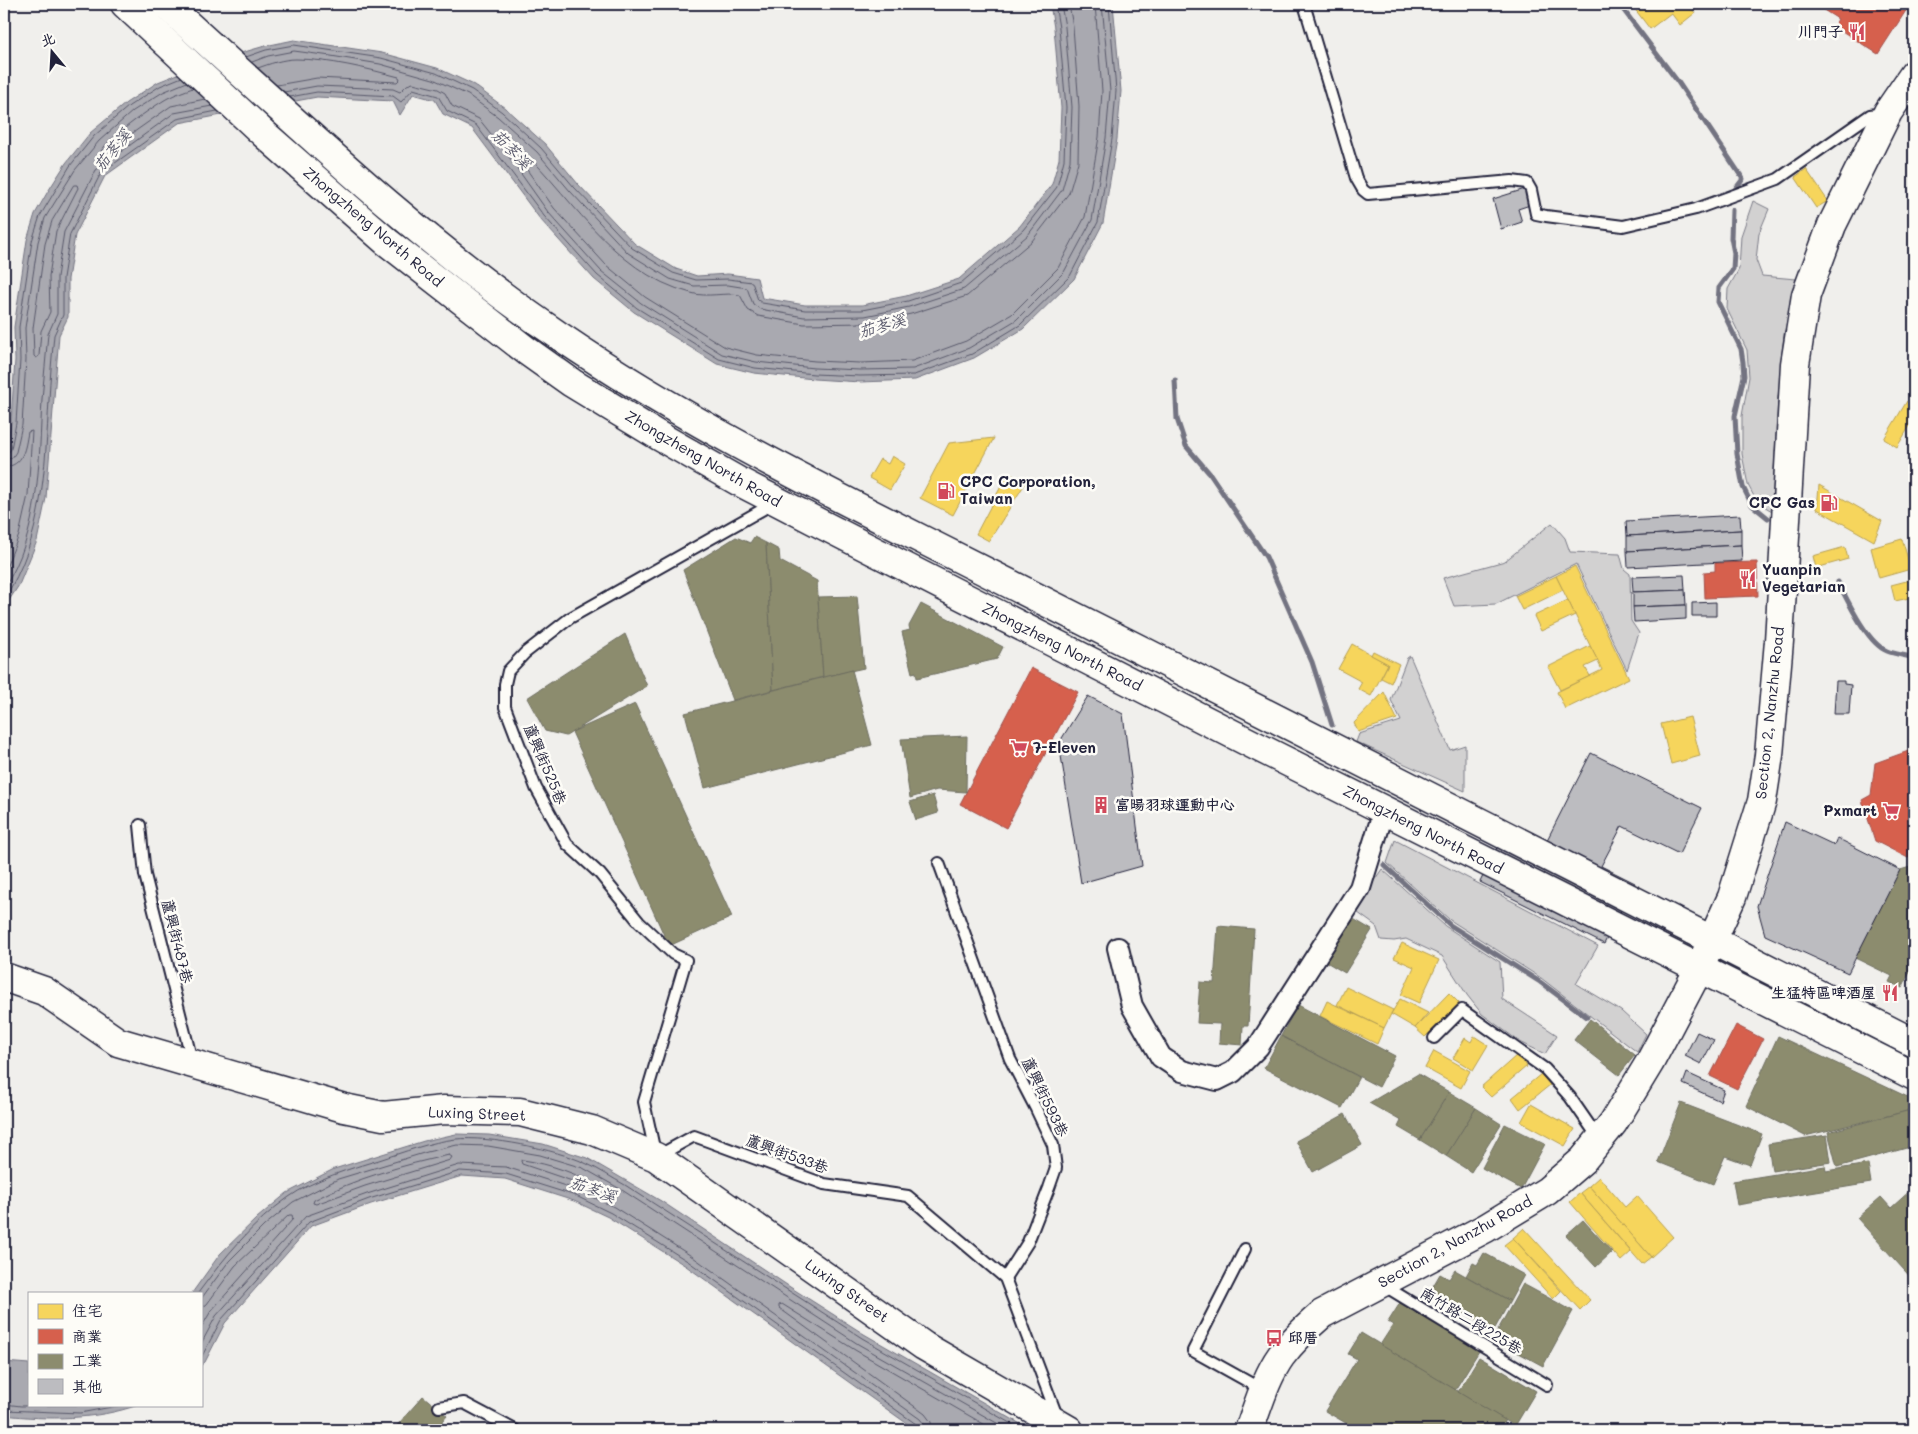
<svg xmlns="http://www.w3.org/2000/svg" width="1918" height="1434" viewBox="0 0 1918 1434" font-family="Mali,'LXGW WenKai TC',sans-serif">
<rect width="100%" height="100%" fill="#f0efec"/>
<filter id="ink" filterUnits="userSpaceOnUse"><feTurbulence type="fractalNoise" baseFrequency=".02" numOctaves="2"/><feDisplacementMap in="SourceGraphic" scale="10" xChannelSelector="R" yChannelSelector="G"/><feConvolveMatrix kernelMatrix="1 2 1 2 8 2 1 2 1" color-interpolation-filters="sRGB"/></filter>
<g filter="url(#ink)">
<g fill="#d2d1d1" stroke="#7a7a86">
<polygon points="1753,201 1769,209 1759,233 1756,260 1762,276 1796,279 1784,334 1778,397 1772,511 1757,502 1748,485 1742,454 1742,416 1749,377 1747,350 1727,309 1728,289 1739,269 1741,236"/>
<polygon points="1552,523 1565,538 1570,552 1620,554 1624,569 1630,574 1631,621 1639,633 1627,670 1576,564 1496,604 1454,606 1443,578 1505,561"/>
<polygon points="1410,656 1450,750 1465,745 1465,791 1356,742 1359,734 1401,721 1391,700 1407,658"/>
<polygon points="1395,840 1598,946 1576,984 1621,1011 1646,1034 1637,1052 1541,978 1450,920 1387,863"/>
<polygon points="1382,869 1445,926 1500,962 1502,999 1557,1035 1545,1054 1520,1042 1482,1014 1467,995 1442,956 1406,939 1394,941 1381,940 1376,926 1354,910"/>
</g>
<g fill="#a9a9b0" stroke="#737381">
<polygon points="1050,4 1113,4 1121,91 1117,139 1103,223 1074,279 1023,329 974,358 915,380 860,382 814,379 754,373 717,364 634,312 594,279 540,219 472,128 443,114 435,100 413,94 400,115 393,101 317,97 179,123 105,176 75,235 68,279 68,317 59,335 46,498 37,541 19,585 4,608 4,461 11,422 15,360 14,327 27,240 35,214 47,193 66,163 90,133 126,103 158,82 203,64 265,46 294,40 382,53 437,68 474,85 505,108 545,144 578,184 635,244 676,269 697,276 728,274 757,278 762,298 805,305 862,305 906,296 959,279 1020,226 1052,184 1059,159 1061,108 1054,28"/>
<polygon points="456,1134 489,1135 543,1144 587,1158 661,1201 790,1287 864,1334 1031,1430 916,1430 686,1266 608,1217 574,1201 505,1179 462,1176 371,1204 311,1226 225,1323 205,1362 201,1365 201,1293 192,1293 220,1254 257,1218 287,1193 334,1169 424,1141"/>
<path d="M 4,1362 L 29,1364 L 29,1405 L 138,1405 C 96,1420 48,1420 4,1415 Z"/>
</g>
<g fill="#f6d55c" stroke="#b69f52">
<polygon points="1631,4 1688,4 1695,13 1680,25 1671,13 1650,29"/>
<polygon points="1806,169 1828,201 1816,208 1795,177"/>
<polygon points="1907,401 1914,405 1914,419 1897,447 1884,439"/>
<polygon points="994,438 953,515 920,498 949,443"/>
<polygon points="892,456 905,464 890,490 869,478 880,459 888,464"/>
<polygon points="1008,473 1026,482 989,541 976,534"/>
<polygon points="1819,485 1882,521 1874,541 1817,509"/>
<polygon points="1902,539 1911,569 1879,578 1871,548"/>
<polygon points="1845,547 1848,559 1816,568 1813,556"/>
<polygon points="1575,566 1629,678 1565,709 1557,692 1602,670 1556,576"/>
<polygon points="1556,576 1563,590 1522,610 1515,596"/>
<polygon points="1914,579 1914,597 1895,601 1891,585"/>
<polygon points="1568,600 1575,615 1541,631 1534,616"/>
<polygon points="1352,644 1388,664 1371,696 1358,689 1362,682 1338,669"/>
<polygon points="1590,646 1598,661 1585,667 1590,676 1560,690 1548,667"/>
<polygon points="1373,651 1399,664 1391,683 1381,678 1388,664 1371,655"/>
<polygon points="1384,692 1397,719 1358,732 1354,723"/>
<polygon points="1690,717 1700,756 1671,764 1661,724"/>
<polygon points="1402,943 1439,960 1419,1003 1401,995 1414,967 1394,958"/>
<polygon points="1346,987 1393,1010 1384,1028 1337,1005"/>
<polygon points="1449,993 1459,1003 1425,1037 1415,1028"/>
<polygon points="1400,999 1428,1013 1415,1028 1391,1014"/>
<polygon points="1327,1001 1384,1028 1377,1044 1320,1016"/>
<polygon points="1474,1036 1488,1045 1473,1070 1453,1058 1465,1038 1471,1042"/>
<polygon points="1434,1051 1470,1071 1461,1088 1425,1068"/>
<polygon points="1517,1055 1527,1066 1491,1097 1481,1087"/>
<polygon points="1541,1074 1550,1085 1520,1109 1512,1098"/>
<polygon points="1531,1104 1575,1129 1565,1146 1521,1122"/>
<polygon points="1599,1177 1625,1207 1637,1196 1673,1237 1651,1257 1589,1186"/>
<polygon points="1589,1186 1651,1257 1642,1264 1580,1193"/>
<polygon points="1580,1193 1631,1252 1621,1261 1570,1202"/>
<polygon points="1524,1228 1590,1300 1580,1310 1513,1238"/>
<polygon points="1513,1238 1561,1291 1553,1299 1504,1245"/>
</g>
<g fill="#d6604d" stroke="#a04d48">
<polygon points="1814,4 1898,4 1907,9 1878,54 1834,26 1838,19"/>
<polygon points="1757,562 1758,596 1705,598 1704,572 1715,571 1715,563"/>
<polygon points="1031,668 1078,692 1006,828 960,804"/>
<polygon points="1914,749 1914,856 1908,858 1875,841 1862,800 1871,795 1875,763"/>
<polygon points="1736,1025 1763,1039 1737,1089 1710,1076"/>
</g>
<g fill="#8c8c6e" stroke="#6c6c5f">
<polygon points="736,537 750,543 754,537 766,543 773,690 733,700 683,570"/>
<polygon points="766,543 779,550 780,561 817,581 823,677 773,690"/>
<polygon points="857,596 864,668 823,677 818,597"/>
<polygon points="921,604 1003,647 997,659 917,678 916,672 912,673 902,632 910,630 909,626"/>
<polygon points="625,634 647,686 566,736 545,731 527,698"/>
<polygon points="852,670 872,745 705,788 685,713"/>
<polygon points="635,704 732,917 669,946 572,732"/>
<polygon points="967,736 966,792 937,790 910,798 901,739"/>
<polygon points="933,795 938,813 916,820 910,802"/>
<polygon points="1914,866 1914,964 1902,988 1889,982 1892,976 1855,958 1900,870"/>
<polygon points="1350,917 1372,930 1345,973 1323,960"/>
<polygon points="1218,926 1254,929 1248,1026 1243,1026 1242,1045 1219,1043 1220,1024 1197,1023 1200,982 1214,983"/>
<polygon points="1298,1005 1395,1056 1379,1087 1281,1036"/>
<polygon points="1590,1019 1635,1055 1619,1075 1574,1040"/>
<polygon points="1281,1036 1359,1077 1342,1108 1264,1068"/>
<polygon points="1778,1036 1914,1100 1912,1110 1805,1136 1746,1106"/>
<polygon points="1418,1074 1449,1092 1420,1140 1398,1127 1401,1121 1369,1103"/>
<polygon points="1449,1092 1476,1108 1446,1156 1420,1140"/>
<polygon points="1681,1103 1762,1134 1750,1165 1725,1156 1713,1184 1658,1162"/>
<polygon points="1476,1108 1501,1124 1471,1172 1446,1156"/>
<polygon points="1914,1109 1914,1146 1837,1167 1828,1132"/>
<polygon points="1345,1114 1362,1145 1313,1172 1296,1141"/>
<polygon points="1505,1124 1545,1144 1521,1189 1482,1168"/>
<polygon points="1827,1135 1831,1162 1772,1171 1768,1144"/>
<polygon points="1868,1164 1871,1183 1737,1205 1733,1181 1825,1166 1826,1171"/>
<polygon points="1912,1189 1914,1191 1914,1281 1857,1218 1881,1197 1891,1208"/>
<polygon points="1583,1220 1612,1252 1596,1267 1566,1235"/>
<polygon points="1484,1253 1524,1275 1510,1301 1466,1276 1473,1263 1477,1265"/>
<polygon points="1455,1270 1510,1301 1494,1330 1429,1293 1440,1274 1449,1279"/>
<polygon points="1523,1284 1573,1311 1543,1366 1493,1339"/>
<polygon points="1400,1303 1479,1351 1455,1390 1380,1345 1393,1325 1388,1322"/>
<polygon points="1361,1333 1506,1420 1500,1430 1358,1430 1325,1411 1357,1359 1348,1354"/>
<polygon points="1479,1357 1536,1391 1515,1426 1458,1392"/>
<polygon points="423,1396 447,1416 435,1430 393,1430"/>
</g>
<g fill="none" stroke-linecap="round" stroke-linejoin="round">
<g stroke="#58586a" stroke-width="1">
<path d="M 1069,4 L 1073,27 L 1079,106 L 1078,162 L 1069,193 L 1032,241 L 967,296 L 911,314 L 866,323 L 804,324 L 758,316 L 748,310 L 740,295 C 725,292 707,298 691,293 C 609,272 569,190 509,137 L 507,138 L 506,140 L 554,208 L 606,265 L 645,297 L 725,347 L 757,355 L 815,361 L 860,363 L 912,361 L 966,341 L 1012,314 L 1058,268 L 1085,217 L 1099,137 L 1102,91 L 1095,4"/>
<polyline points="246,57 266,50 294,45 381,58 436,73 472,90 502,112 541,148 574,187 632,248 673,273 696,280 728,279 752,282 758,300 762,303 805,310 862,310 908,301 961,283 1023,230 1057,187 1064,160 1066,107 1059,28 1055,4"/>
<polyline points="252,62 268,56 294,51 331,56 380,64 433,79 468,95 498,117 537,152 570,191 628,253 670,279 694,286 728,285 747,288 753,304 760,309 804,317 865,316 909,307 964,289 1028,235 1062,190 1070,161 1072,107 1065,27 1061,4"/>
<path d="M 258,68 C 269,64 283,59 296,59 C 327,59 369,69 399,77 L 400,79 L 397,82 L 317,78 L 277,85"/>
<path d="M 193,88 C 184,91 176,94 168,98 C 155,105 102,142 100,154 L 103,154 L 171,106 L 205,99"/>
<polyline points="284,92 317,86 393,89 400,92 407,85 413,83 438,89 445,93 452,106 479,119 507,154 548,212 601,271 641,303 722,354 756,362 814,368 860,370 913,369 969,348 1016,320 1064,272 1092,220 1106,138 1110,91 1102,4"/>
<polyline points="290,97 317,92 393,96 401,102 413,89 438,96 447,111 476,125 544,216 597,275 637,308 719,359 755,368 814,374 860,376 914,375 972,354 1020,325 1070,276 1098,222 1112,139 1116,91 1109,4"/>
<polygon points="74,185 77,185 78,188 56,231 49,276 50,312 41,331 39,356 36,358 34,356 33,328 45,244 52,221"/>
<polyline points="4,453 8,453 11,449 16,423 20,360 19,327 32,241 40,216 70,166 94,136 129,106 160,86 182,77"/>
<polyline points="4,460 12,458 16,452 22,425 26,360 25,328 38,242 45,218 75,170 99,141 133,111 163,92 187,82"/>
<path d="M 4,467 C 24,466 25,448 28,432 L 32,431 L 28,495 L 19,535 L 4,573"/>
<path d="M 4,588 C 40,534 39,461 42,399 C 44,377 46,356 48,334 L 57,314 L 57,277 L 64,232 L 96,170 L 174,113 L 212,106"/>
<path d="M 4,599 C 43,540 45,468 49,400 C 50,378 52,356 54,335 L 63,315 L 63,278 L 70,234 L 101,173 L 177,119 L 217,111"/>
<path d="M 449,1155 L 452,1157 L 450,1160 L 365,1186 L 316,1204 L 313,1203 L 314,1200 C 356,1178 403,1165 449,1155 Z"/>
<path d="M 523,1160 C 551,1164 578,1174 602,1188 L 603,1191 L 600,1192 L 581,1184 L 522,1164 L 521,1161 Z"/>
<path d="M 198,1293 C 224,1258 253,1222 289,1197 C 313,1180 351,1168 379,1160 C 404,1152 430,1142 456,1139 C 489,1136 555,1149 585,1163 C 599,1169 612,1178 625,1185 L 862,1338 L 1022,1430"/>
<polyline points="201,1299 229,1261 264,1226 293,1202 338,1179 427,1152 457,1145 488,1146 540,1155 583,1168 622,1190 858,1344 1009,1430"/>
<polyline points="201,1309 207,1304 235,1266 289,1215 292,1215 293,1219 211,1311 201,1328"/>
<polyline points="201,1344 216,1316 306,1216 367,1194 459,1165 506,1167 578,1190 614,1207 693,1257 920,1419 924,1424 925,1430"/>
<polyline points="201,1358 221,1320 309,1222 369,1199 460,1171 506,1174 576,1196 611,1213 689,1262 916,1424 919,1430"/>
<polyline points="4,1404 21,1406 85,1405"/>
<polyline points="4,1410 80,1413 122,1405"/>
<polyline points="932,1430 931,1422 925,1414 779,1308 779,1305 782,1304 855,1350 994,1430"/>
</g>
<g stroke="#737381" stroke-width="5">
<polyline points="1619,4 1678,82 1743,179 1733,192"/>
<polyline points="1732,210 1731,238 1734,253 1733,269 1719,288 1718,302 1741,349 1743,362 1744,376 1735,416 1737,454 1743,487 1752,505 1768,518"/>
<polyline points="1175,380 1177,419 1186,446 1210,474 1266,557 1312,662 1332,725"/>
<path d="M 1838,582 C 1848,601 1867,643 1887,651 C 1894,654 1903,655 1910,657 L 1914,655"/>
<polyline points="1384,865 1450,925 1540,982 1587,1017"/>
</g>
</g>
<g fill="#bcbcc0" stroke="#22223b">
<polygon points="1525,189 1530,205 1518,209 1522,222 1501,229 1493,199"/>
<polygon points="1740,515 1741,530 1627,536 1626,521"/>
<polygon points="1741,530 1741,545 1627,551 1627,536"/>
<polygon points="1741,545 1742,561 1628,567 1627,551"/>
<polygon points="1684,575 1685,590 1633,592 1632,577"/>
<polygon points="1685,590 1686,605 1633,607 1633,592"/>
<polygon points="1716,602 1716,616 1692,616 1692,603"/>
<polygon points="1686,605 1686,619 1634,622 1633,607"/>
<polygon points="1836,681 1844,681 1844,684 1851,685 1849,714 1834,714"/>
<polygon points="1088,696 1123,714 1142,866 1081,883 1059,743"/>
<polygon points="1591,753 1702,808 1679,854 1622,826 1601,866 1635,883 1604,944 1480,882 1509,823 1546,842"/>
<polygon points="1785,822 1834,845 1837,838 1900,870 1848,973 1765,935 1757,906"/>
<polygon points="1697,1032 1714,1040 1701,1064 1685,1056"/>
<polygon points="1687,1073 1724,1090 1720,1101 1683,1084"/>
</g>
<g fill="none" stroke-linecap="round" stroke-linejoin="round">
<g stroke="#22223b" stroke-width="14">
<g id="lane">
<polyline points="1304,4 1356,178 1363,190 1368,194 1512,181 1527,183 1531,190 1536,214 1546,216 1623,226 1696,209 1778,179 1870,115 1884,113"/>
<polyline points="774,503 570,618 525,653 508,671 505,684 505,707 536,788 567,844 600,874 639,922 673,954 686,960 644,1102 656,1157 694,1136 824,1184 908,1196 1005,1278 1057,1416"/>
<polyline points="140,825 145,875 189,1049 187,1061"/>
<polyline points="939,863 1010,1059 1036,1109 1053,1145 1056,1168 1049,1188 1028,1242 1005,1278"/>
<polyline points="1434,1038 1462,1010 1545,1069 1570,1097 1599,1139"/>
<polyline points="1245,1249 1193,1351 1263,1390"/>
<polyline points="1383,1285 1547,1385"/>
<polyline points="439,1407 464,1403 515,1430"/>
</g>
</g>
<g stroke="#22223b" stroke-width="24">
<polyline id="street" points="1118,948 1132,1006 1161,1057 1182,1071 1217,1080 1233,1072 1258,1047 1360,888 1384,810"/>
</g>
<g stroke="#22223b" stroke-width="31">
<g id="secondary">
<polyline points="125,4 263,133 387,242 527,351 572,383 659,436 738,481 823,525 1258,747 1914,1076"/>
<path d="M 165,4 C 291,117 417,240 558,335 C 674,414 799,478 925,541 C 998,578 1071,615 1145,652 C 1402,782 1657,915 1914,1043"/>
<polyline points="4,977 44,991 118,1042 344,1108 383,1116 444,1110 520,1112 592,1130 656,1157 924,1346 1069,1430"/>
<path d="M 1249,1430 C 1258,1406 1266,1377 1281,1356 C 1293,1340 1307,1327 1322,1314 L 1486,1228 L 1547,1191 L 1583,1160 L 1613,1123 L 1650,1062 L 1699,969 L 1732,897 L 1762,801 L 1769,755 L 1779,641 L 1795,364 L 1806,295 L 1832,225 L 1888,112 L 1914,74"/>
</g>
</g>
<use href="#lane" stroke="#fdfcf7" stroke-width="10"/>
<use href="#street" stroke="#fdfcf7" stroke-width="20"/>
<use href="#secondary" stroke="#fdfcf7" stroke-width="28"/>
</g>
</g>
<defs>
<g id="restaurant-bare" transform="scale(1.35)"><path d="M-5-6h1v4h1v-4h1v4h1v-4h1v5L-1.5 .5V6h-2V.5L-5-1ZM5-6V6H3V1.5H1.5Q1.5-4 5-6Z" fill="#d1495b" stroke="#fdfcf7" stroke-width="2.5" paint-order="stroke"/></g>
<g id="fuel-bare" transform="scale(1.35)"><path d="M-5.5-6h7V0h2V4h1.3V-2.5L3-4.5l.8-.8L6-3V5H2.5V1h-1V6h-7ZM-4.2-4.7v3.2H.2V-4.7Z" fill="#d1495b" stroke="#fdfcf7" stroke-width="2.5" paint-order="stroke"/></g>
<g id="supermarket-bare" transform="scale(1.35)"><path d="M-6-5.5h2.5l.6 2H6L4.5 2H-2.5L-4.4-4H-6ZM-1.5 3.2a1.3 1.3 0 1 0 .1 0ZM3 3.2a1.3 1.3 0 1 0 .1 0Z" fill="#d1495b" stroke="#fdfcf7" stroke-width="2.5" paint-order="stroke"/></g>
<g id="building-bare" transform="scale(1.35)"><path d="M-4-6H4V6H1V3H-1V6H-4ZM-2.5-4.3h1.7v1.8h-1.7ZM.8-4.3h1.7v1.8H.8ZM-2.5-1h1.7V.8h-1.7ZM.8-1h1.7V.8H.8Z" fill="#d1495b" stroke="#fdfcf7" stroke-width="2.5" paint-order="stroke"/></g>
<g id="bus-bare" transform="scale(1.35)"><path d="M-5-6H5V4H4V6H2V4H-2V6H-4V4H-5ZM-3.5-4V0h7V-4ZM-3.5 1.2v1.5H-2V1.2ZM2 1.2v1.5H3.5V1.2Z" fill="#d1495b" stroke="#fdfcf7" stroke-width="2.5" paint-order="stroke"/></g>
</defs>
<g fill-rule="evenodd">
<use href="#restaurant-bare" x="1857" y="32"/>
<use href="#fuel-bare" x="946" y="491"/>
<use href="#fuel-bare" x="1829" y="503"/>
<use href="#restaurant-bare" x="1748" y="579"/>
<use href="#supermarket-bare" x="1019" y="748"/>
<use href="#building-bare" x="1101" y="805"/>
<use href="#supermarket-bare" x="1891" y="811"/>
<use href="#restaurant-bare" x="1890" y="993"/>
<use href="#bus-bare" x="1274" y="1338"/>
</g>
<g text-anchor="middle" stroke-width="5" stroke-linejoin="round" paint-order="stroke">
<g font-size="15" font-weight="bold" fill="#22223b" stroke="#fdfcf7" text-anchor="start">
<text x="1843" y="37" text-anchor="end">川門子</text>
<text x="960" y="487">CPC Corporation,<tspan x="960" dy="17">Taiwan</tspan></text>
<text x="1815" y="508" text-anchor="end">CPC Gas</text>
<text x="1762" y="575">Yuanpin<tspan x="1762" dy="17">Vegetarian</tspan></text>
<text x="1033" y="753">7-Eleven</text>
<text x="1115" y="810">富暘羽球運動中心</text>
<text x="1877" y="816" text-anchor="end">Pxmart</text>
<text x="1876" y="998" text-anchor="end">生猛特區啤酒屋</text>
<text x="1288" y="1343">邱厝</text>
</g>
<g font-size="15" fill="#22223b" stroke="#fdfcf7">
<text transform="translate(373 227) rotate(40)" y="5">Zhongzheng North Road</text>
<text transform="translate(703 459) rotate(30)" y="5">Zhongzheng North Road</text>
<text transform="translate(1062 647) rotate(27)" y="5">Zhongzheng North Road</text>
<text transform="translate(1770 713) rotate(-84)" y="5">Section 2, Nanzhu Road</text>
<text transform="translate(545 764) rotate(67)" y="5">蘆興街525巷</text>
<text transform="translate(1423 830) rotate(27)" y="5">Zhongzheng North Road</text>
<text transform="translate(177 941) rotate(76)" y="5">蘆興街487巷</text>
<text transform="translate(1045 1097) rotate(64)" y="5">蘆興街593巷</text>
<text transform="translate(477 1114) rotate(2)" y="5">Luxing Street</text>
<text transform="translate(787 1154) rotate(20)" y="5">蘆興街533巷</text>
<text transform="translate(1455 1242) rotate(-29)" y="5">Section 2, Nanzhu Road</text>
<text transform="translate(847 1291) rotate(35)" y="5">Luxing Street</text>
<text transform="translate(1471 1321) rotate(31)" y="5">南竹路二段225巷</text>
</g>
<g font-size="16" font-style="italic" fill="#58586a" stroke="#fdfcf7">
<text transform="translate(512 149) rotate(46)" y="6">茄苳溪</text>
<text transform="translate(112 150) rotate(-51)" y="6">茄苳溪</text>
<text transform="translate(882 325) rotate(-16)" y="6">茄苳溪</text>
<text transform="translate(593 1189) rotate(20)" y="6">茄苳溪</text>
</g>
</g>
<rect width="1918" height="1434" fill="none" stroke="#fdfcf7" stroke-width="20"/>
<rect x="10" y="10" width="1898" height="1414" fill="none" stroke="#22223b" stroke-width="2" filter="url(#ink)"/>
<rect x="28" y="1292" width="175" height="115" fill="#fdfcf7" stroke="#a5a5ac"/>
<rect x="38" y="1304" width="25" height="15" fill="#f6d55c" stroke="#a5a5ac"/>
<text x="72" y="1316" font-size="15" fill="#22223b">住宅</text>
<rect x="38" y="1329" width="25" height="15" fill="#d6604d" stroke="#a5a5ac"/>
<text x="72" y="1342" font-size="15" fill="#22223b">商業</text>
<rect x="38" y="1354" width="25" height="15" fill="#8c8c6e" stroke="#a5a5ac"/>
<text x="72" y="1366" font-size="15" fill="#22223b">工業</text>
<rect x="38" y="1379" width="25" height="15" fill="#bcbcc0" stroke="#a5a5ac"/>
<text x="72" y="1392" font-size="15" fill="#22223b">其他</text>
<g transform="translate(52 52) rotate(342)" stroke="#fdfcf7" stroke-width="4" paint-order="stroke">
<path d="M0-4L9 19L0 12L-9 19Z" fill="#22223b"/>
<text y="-8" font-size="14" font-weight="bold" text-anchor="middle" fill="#22223b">北</text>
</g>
</svg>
